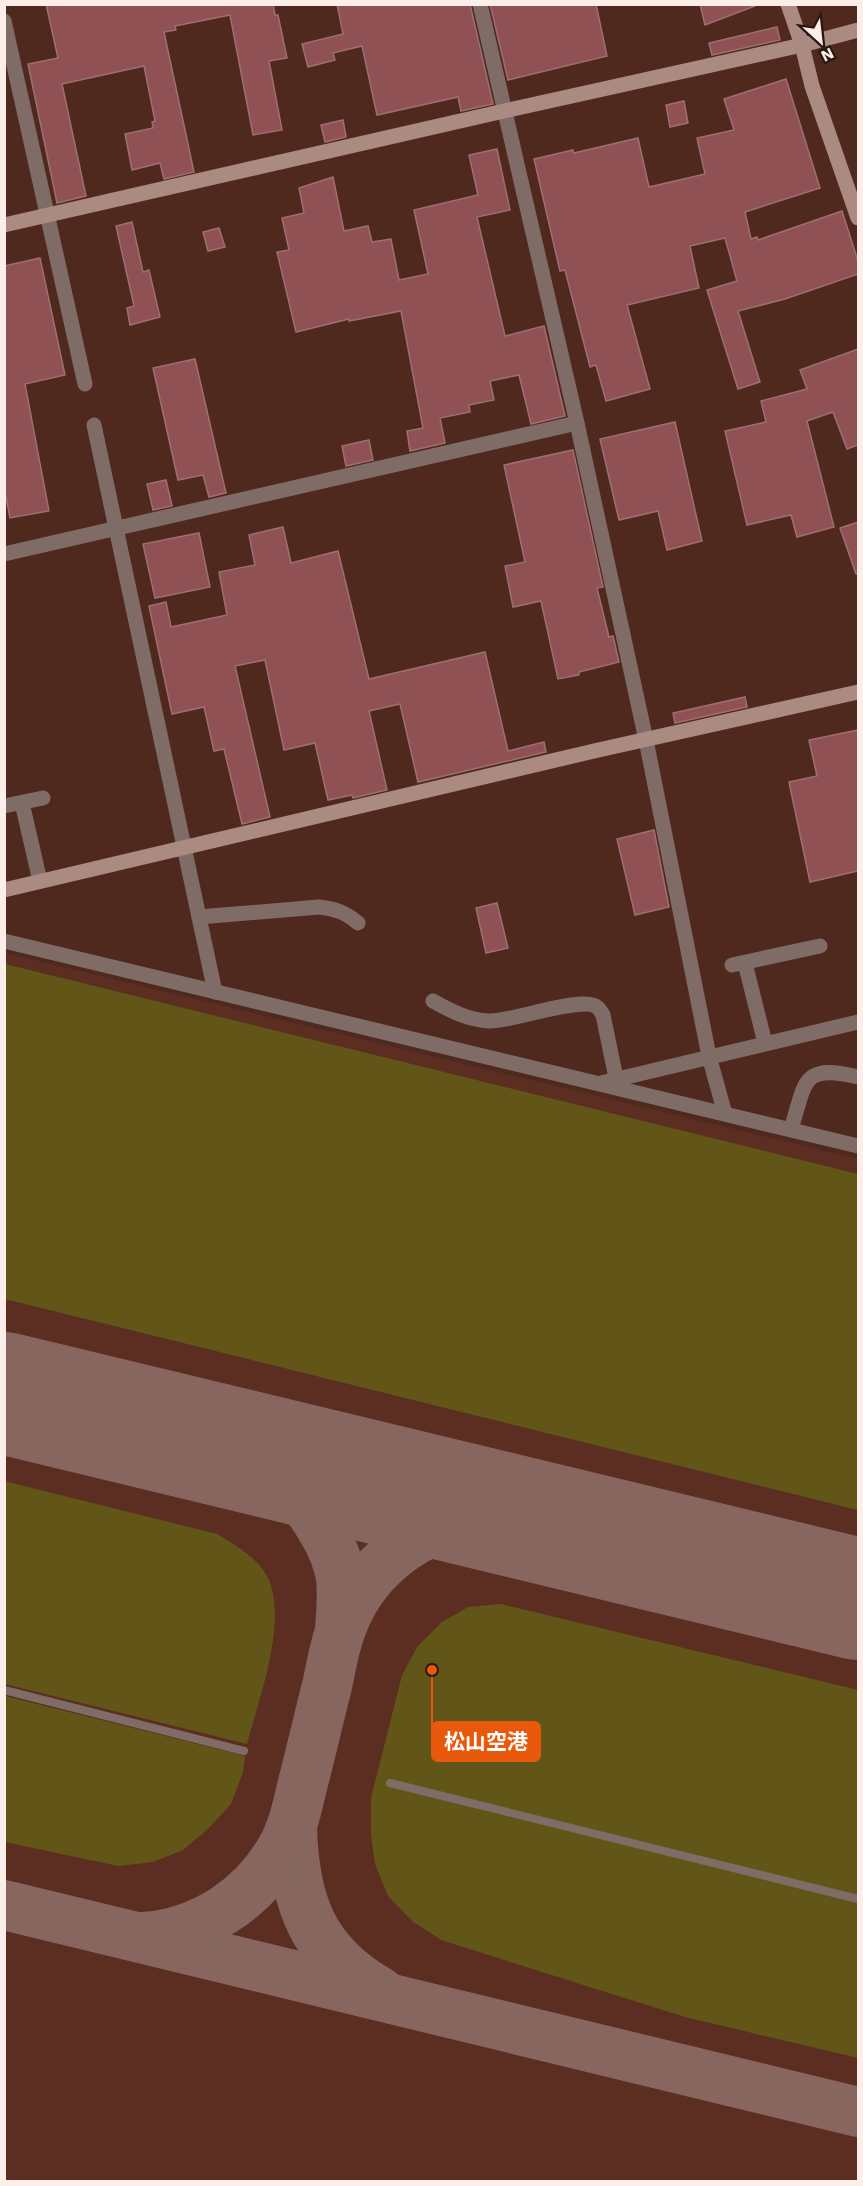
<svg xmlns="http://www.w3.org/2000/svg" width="863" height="2186" viewBox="0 0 863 2186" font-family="'Work Sans','Noto Sans JP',sans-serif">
<rect width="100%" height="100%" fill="#4f291e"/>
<polygon fill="#5c2e21" points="5,953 858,1159 858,2181 5,2182"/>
<g fill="#625518">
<polygon points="5,964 858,1174 858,1510 5,1299"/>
<path d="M 4,1481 L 217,1534 C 235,1545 260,1559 269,1580 C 287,1625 259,1698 247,1744 L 5,1684 Z"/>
<polygon points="501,1604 858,1690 858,2058 685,2017 441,1940 412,1921 388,1896 375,1864 371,1835 371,1798 402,1675 417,1647 442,1622 468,1607"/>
<polygon points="5,1696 245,1756 243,1772 231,1804 207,1830 183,1850 153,1862 118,1866 5,1842"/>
</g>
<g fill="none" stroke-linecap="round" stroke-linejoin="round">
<g stroke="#86665e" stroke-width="50">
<path d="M 222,1446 C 268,1467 298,1486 323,1531 C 332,1546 338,1561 341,1578 C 343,1595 341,1613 340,1630"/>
<path d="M 292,1827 C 294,1902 312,1953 380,1992"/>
<polyline points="4,1905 858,2112"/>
<path d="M 143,1937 C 173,1935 199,1926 224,1910 C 249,1894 268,1873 282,1848 C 294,1827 298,1802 304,1779 C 312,1748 319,1717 327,1686 C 331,1668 334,1647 341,1629 C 360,1574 408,1533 465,1521 C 486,1517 508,1519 528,1520"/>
</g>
<polyline stroke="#86665e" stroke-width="122" points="4,1393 858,1599"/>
</g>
<g fill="#905155" stroke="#9e6f71" stroke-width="1.5">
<polygon points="46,4 273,4 275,15 278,15 287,58 269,61 282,130 253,135 230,15 175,26 176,30 164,32 194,172 164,179 160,163 132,170 125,134 153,128 152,122 155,121 144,66 62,84 86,196 57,203 28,64 58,58"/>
<polygon points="337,4 470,4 493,104 461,111 458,97 377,115 362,46 333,53 335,60 308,67 302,44 343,34"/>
<polygon points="490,4 596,4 607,56 508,80"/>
<polygon points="700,4 755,4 755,6 705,25"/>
<polygon points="777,27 780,40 712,55 709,43"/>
<polygon points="786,79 820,188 745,212 751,239 757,237 758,240 842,211 858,261 858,274 785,299 738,311 760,382 738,389 707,290 737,281 725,238 690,246 699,288 627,305 650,389 606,401 596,365 590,367 565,270 560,271 534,159 573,150 574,153 638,138 649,187 705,174 697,138 734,130 724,99"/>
<polygon points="684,101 688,123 670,127 666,105"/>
<polygon points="343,120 346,137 325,142 321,125"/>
<polygon points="497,149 510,210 477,217 505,336 544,326 565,416 531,424 519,375 490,381 494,400 469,405 470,412 440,418 445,443 410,451 407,431 423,428 401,311 349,321 349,319 296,332 277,252 289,250 282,218 304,213 299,188 333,177 344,231 368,226 372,242 391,239 399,280 428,274 414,210 478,195 469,155"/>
<polygon points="132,222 143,272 149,270 160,317 130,325 127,308 134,306 116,226"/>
<polygon points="219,228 225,247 208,251 203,232"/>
<polygon points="40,258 65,375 25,384 49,511 10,518 4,487 4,266"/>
<polygon points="858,349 858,445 847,449 833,412 807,421 834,527 797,537 791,515 747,525 725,431 766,422 761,401 807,389 800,370"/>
<polygon points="195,359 226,493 209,497 203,475 178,480 153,368"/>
<polygon points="675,422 702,541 667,550 658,511 619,520 600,439"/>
<polygon points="369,440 373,460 346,466 342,446"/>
<polygon points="573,450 603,587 597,588 609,637 613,636 619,662 579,672 579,675 558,679 541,601 513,607 505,566 525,562 504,465"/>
<polygon points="166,480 172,506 153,510 147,484"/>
<polygon points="858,522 858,574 856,574 840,528"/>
<polygon points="283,527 291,563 338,551 369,679 485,652 508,751 544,742 546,752 418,782 400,704 369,711 387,790 353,798 352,795 328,800 315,743 284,750 265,660 235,666 270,817 242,824 224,749 214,751 204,707 172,714 149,606 166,602 171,627 227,615 219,572 255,565 249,535"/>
<polygon points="199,533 210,587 155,598 143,544"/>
<polygon points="745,697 747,707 675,723 673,713"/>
<polygon points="858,730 858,871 810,882 789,782 817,776 809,740"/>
<polygon points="654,830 669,907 635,915 617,839"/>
<polygon points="497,903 508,948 486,953 476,908"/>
</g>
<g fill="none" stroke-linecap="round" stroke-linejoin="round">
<g stroke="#806c66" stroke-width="8">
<polyline points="4,1690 244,1751"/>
<polyline points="390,1783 858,1899"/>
</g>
<g stroke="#806c66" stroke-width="15">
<polyline points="480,4 577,423 646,740 709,1056 725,1114"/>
<polyline points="4,21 85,384"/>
<polyline points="94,425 215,992"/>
<polyline points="4,554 577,423"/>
<polyline points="22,803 40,881"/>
<polyline points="4,806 43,798"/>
<path d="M 199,917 L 319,907 C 336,909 345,912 358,923"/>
<polyline points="4,941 858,1146"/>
<polyline points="745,963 765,1043"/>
<polyline points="732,965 820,946"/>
<path d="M 433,1001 C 451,1011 468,1020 489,1021 C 512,1022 582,995 597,1007 C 600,1009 601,1012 603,1015 L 616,1078"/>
<polyline points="601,1083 858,1022"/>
<path d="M 791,1129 C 806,1082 801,1063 858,1077"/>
</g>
<g stroke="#aa8a81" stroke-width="15">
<polyline points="788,4 802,45 812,86 858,218"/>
<polyline points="4,225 504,111 802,45 858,30"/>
<polyline points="4,890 594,751 858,692"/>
</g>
</g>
<path fill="none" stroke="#e8590c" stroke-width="2" d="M432 1670L432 1742"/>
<circle fill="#e8590c" stroke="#291812" stroke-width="2" cx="432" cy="1670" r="6"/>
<rect fill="#e8590c" stroke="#e8590c" stroke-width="2" x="432" y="1722" width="108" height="39" rx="6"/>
<g font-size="21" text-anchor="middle" font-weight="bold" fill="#fff">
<text x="486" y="1749">松山空港</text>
</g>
<rect width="863" height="2186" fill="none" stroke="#feeeea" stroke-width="12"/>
<g transform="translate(821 42) rotate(153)" stroke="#291812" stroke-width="4.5" paint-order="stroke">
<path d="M0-4.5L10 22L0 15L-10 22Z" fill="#feeeea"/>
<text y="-9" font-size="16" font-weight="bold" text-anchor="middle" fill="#feeeea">N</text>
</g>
</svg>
